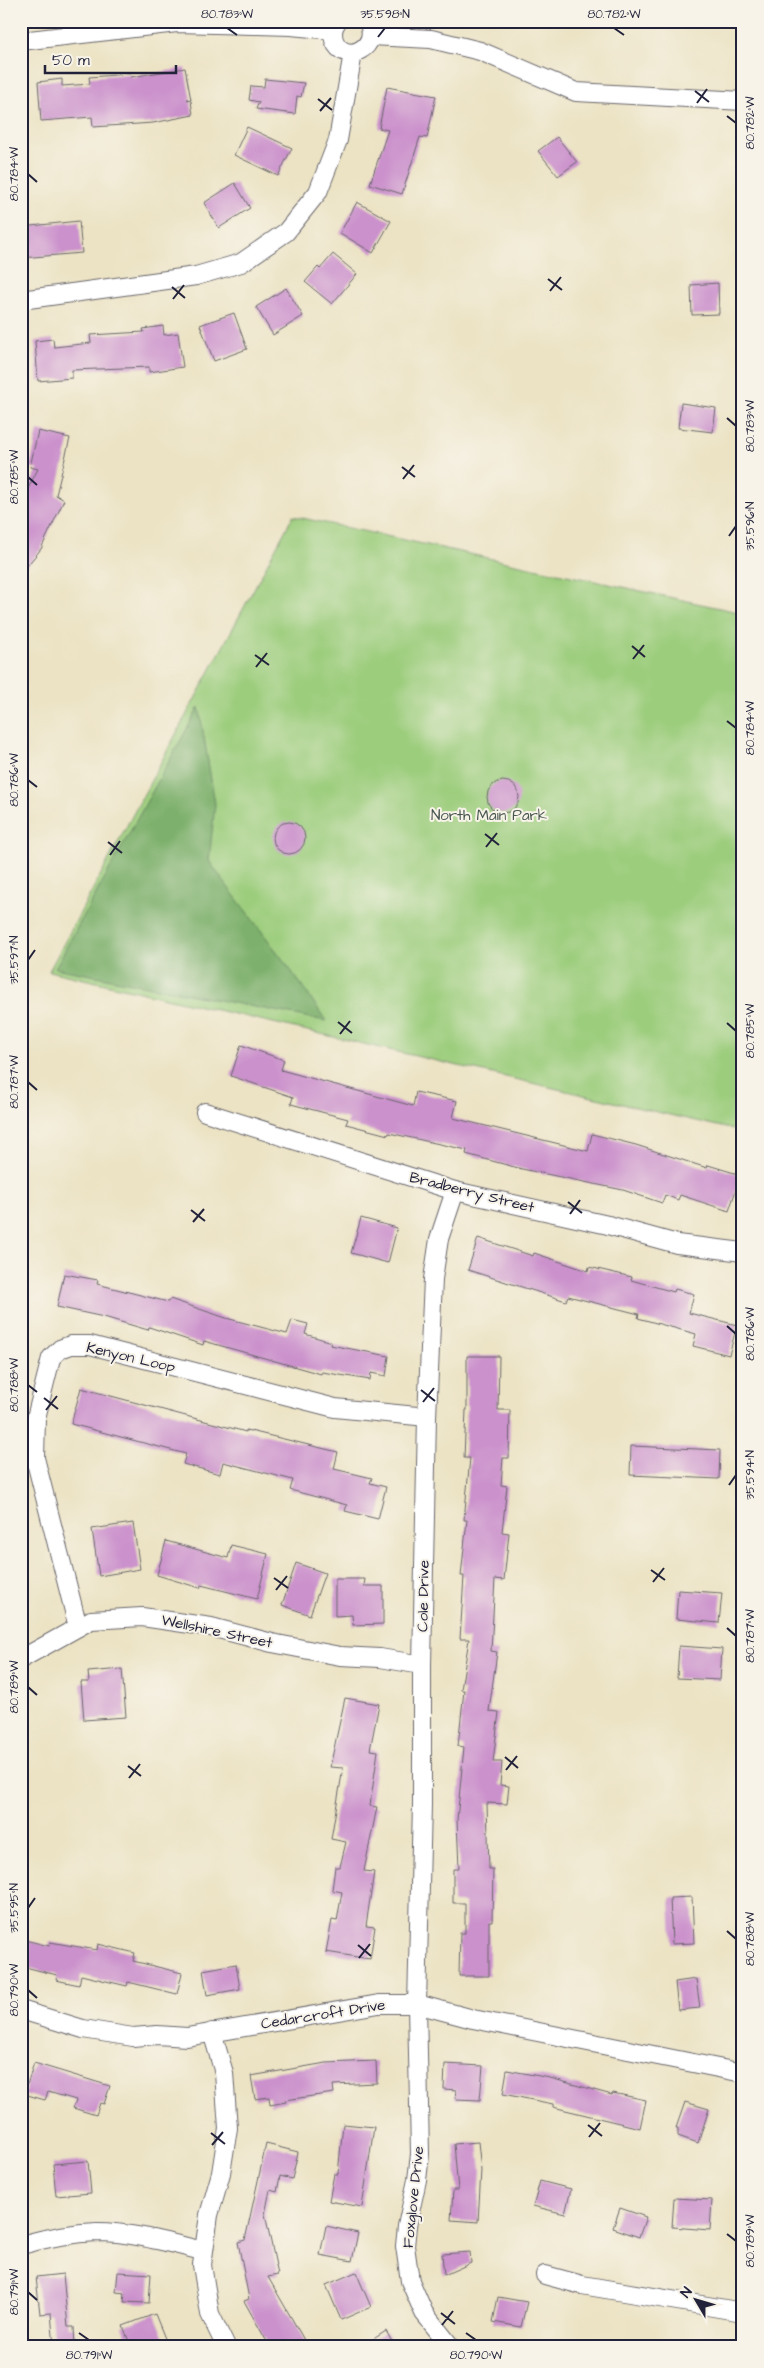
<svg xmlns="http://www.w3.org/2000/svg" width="764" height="2368" viewBox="0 0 764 2368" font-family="'Architects Daughter',sans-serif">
<rect width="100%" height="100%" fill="#f7f3e8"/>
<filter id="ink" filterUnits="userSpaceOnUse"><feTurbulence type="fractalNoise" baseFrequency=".02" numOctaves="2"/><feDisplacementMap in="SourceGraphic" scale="10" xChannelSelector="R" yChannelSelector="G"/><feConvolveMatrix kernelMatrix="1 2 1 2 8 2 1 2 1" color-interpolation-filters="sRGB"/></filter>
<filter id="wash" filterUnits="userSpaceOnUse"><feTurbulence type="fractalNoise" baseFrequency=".0096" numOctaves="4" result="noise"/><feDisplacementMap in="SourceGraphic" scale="20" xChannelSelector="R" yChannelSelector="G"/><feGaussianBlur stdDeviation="1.12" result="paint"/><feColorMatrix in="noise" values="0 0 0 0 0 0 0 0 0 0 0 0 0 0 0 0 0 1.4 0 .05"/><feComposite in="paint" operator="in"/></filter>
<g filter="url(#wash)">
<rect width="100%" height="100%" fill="#ece3c4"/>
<polygon fill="#9ccd7d" stroke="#5f785c" points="293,516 743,613 743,1132 49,971"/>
<path fill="#7db06c" stroke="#506954" d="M 199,707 L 215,804 L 209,861 C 247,915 290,965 326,1021 L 55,968 Z"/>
<g id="blocks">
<g fill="#cb91cc">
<polygon points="185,68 191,100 187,99 191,101 193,115 153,123 93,127 92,117 41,121 38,82 62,79 62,86 90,84 89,77 130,74 131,77"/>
<polygon points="265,79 304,83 301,97 297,96 295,114 256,109 259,102 249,100 251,86 264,87"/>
<polygon points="387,87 436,96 427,138 420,137 402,194 370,184 388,130 379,128"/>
<polygon points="247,127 292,148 278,176 234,155"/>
<polygon points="557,137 577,162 558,176 538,151"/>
<polygon points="235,183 250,208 219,228 204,203"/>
<polygon points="357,202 391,221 373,253 340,233"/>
<polygon points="79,221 82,253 21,258 21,227"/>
<polygon points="333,254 357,274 332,304 305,282 318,267 320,269"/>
<polygon points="718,283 719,314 692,315 691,285"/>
<polygon points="286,288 303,316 273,335 256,307"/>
<polygon points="234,313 247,349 214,361 200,325"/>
<polygon points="163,326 164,335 178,333 183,367 149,372 149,367 72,370 72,378 38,381 35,341 53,339 54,347 91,343 90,335 144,332 143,329"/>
<polygon points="681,403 716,408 713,432 678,428"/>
<polygon points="38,431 70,438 56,495 64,500 41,549 21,573 21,502 38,469 30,467"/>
<circle cx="503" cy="797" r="16"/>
<circle cx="289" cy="838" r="16"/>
<polygon points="241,1045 284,1060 281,1070 413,1106 416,1092 457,1101 453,1118 588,1151 592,1134 636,1145 707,1168 708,1165 741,1175 729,1211 680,1195 678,1200 665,1195 662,1203 623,1190 522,1169 466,1154 467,1150 389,1133 388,1135 346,1124 348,1119 291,1104 293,1097 231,1076"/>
<polygon points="361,1218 397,1228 388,1263 351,1253"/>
<polygon points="478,1238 533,1256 534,1253 588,1271 589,1267 632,1277 631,1280 674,1292 675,1289 694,1294 689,1313 737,1325 729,1355 693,1346 696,1334 638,1318 639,1314 568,1296 566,1301 468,1270"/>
<polygon points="64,1274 98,1280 97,1284 168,1302 170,1299 226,1318 287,1334 292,1320 308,1324 305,1334 331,1342 330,1345 389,1356 386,1376 371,1373 370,1380 322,1372 321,1374 204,1341 203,1345 149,1327 148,1330 104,1317 57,1307"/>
<polygon points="467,1356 499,1356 498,1410 510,1410 509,1458 503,1458 501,1485 507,1486 502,1532 509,1533 504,1580 495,1579 491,1651 497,1652 489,1711 499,1712 493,1762 502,1762 500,1785 509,1786 507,1804 487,1803 489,1869 493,1869 492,1921 489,1921 489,1976 459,1976 460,1933 465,1933 465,1903 453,1903 453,1869 459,1869 457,1820 464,1747 458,1746 464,1690 461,1690 469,1639 460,1639 464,1576 461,1576 467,1520 464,1520 470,1458 464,1458 466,1410 467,1410"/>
<polygon points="81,1388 246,1432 246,1430 338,1452 334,1469 372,1478 370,1483 386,1487 378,1519 345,1511 347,1505 290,1490 293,1480 223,1462 220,1474 183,1464 186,1454 71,1424"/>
<polygon points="631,1446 720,1450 719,1479 630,1475"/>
<polygon points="133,1523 140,1569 99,1576 92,1529"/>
<polygon points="166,1541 228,1558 231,1545 268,1554 257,1599 201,1585 200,1588 157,1575"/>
<polygon points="296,1563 325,1573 310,1615 282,1605"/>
<polygon points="335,1579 365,1579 364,1586 383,1586 383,1624 353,1625 352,1615 335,1616"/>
<polygon points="678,1590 722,1593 719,1623 676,1619"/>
<polygon points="679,1646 722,1649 720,1680 677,1678"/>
<polygon points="122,1669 126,1717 84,1720 81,1682 89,1682 88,1672"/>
<polygon points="345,1698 379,1704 370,1750 378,1751 370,1806 377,1807 364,1871 374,1872 366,1926 375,1927 370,1959 326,1952 332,1920 337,1921 342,1892 332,1890 335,1867 340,1867 346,1842 331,1839 343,1768 330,1767"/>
<polygon points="692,1897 694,1943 672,1944 670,1898"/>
<polygon points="21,1939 49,1946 50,1942 97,1950 98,1944 135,1953 133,1961 182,1973 177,1994 128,1982 127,1986 81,1975 79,1985 56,1980 57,1975 21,1966"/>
<polygon points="236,1964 240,1989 207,1995 203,1970"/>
<polygon points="696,1979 700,2008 678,2010 675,1982"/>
<polygon points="376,2061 377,2083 333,2085 334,2093 285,2100 286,2102 270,2105 269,2097 255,2099 251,2076 326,2063"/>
<polygon points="34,2063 110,2086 104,2104 100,2103 96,2115 73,2108 76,2100 48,2092 45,2100 24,2094"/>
<polygon points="445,2064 483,2066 480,2100 455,2099 456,2090 444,2089"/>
<polygon points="507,2070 550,2078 612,2095 613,2093 646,2100 640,2128 553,2107 553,2104 503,2094"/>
<polygon points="685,2102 709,2109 698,2143 678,2136 678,2128 676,2128"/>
<polygon points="343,2124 374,2127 362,2207 329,2201 334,2174 338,2174"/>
<polygon points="478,2142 481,2170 478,2222 451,2220 453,2190 458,2190 454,2144"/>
<polygon points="266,2144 298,2152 292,2179 280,2176 277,2192 270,2190 265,2214 278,2275 268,2277 308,2347 270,2347 244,2301 249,2299 238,2242 245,2240"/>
<polygon points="88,2161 91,2193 56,2196 53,2164"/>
<polygon points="540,2181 571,2189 565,2214 533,2206"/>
<polygon points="674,2198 712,2200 710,2230 672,2227"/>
<polygon points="620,2208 646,2217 639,2237 613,2228"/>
<polygon points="326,2226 358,2233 352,2261 320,2255"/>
<polygon points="470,2252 471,2263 444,2275 442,2254"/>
<polygon points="118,2272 151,2274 149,2303 124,2302 125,2293 116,2292"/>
<polygon points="356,2272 371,2307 341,2320 326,2285"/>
<polygon points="63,2274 68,2327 74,2327 75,2347 54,2347 51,2313 40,2314 36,2277"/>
<polygon points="498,2297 527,2302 521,2327 493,2322"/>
<polygon points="155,2314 166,2341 151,2347 131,2347 123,2326"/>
<polygon points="386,2331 395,2347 361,2347"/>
</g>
</g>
</g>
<g filter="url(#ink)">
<use href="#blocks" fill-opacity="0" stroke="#69666b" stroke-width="1"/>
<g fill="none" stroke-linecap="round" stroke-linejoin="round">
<g stroke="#69666b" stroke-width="20">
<g id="minor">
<path d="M 337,22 C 333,27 332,33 334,40 C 344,67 383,46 367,21"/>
<polyline points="371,36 431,39 480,51 576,92 743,101"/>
<polyline points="21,41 177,23 291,26 333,30"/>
<polyline points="21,300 196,276 241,263 286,232 318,192 338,140 353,53"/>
<polyline points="205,1112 455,1191 608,1225 677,1244 743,1252"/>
<polyline points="78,1627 35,1458 36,1418 51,1358 60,1349 71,1345 90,1345 335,1408 427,1417"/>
<polyline points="21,1659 91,1620 142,1617 211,1627 272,1643 340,1656 380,1658 422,1665"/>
<polyline points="21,2010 83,2029 133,2037 157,2035 187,2037 379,2004 417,2004 473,2019 743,2073"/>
<polyline points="212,2032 224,2073 228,2128 221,2173 209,2215 202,2265 210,2314 226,2347"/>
<path d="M 21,2245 C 46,2238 71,2233 97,2232 C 132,2232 169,2243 203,2251"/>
<polyline points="545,2275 582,2285 743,2312"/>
<polyline points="451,2347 424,2313 410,2281 405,2246 407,2226 417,2180 420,2154 417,2004 422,1805 422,1665 427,1417 433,1279 439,1239 455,1191"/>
</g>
</g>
<use href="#minor" stroke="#fff" stroke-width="18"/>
</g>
</g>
<path fill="none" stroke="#22223b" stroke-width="2" d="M 227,28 L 237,35M 614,28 L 624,35M 378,37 L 385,28M 695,91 L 709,102M 318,99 L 332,110M 697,103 L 707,89M 320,111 L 331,98M 727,116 L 736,123M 28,174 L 37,182M 548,279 L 562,290M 172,287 L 185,298M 550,291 L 561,277M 173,299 L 184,285M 727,418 L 736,426M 402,467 L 415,477M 28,477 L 37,485M 403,479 L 414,465M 729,536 L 736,526M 632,646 L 645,657M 255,655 L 269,665M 633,659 L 644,645M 256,667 L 267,653M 727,721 L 736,728M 28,780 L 37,787M 485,834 L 499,845M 108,842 L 122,853M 486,847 L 497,833M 110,855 L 120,841M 28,960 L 35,950M 338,1022 L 352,1033M 727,1023 L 736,1031M 340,1034 L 350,1021M 28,1082 L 37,1090M 568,1202 L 582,1213M 191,1210 L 205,1221M 570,1214 L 580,1200M 193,1222 L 204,1209M 727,1326 L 736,1334M 28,1385 L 37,1392M 421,1390 L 435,1401M 44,1398 L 58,1409M 423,1402 L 434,1388M 46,1410 L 57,1396M 729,1485 L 736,1475M 651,1570 L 665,1580M 274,1578 L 288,1588M 653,1582 L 664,1568M 276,1590 L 287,1576M 727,1628 L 736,1636M 28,1687 L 37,1695M 505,1757 L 518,1768M 128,1766 L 141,1776M 506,1770 L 517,1756M 129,1778 L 140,1764M 28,1908 L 35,1898M 727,1931 L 736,1939M 358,1945 L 371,1956M 359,1958 L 370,1944M 28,1990 L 37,1998M 588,2125 L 602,2136M 211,2133 L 225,2144M 589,2137 L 600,2123M 212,2145 L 223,2132M 727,2234 L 736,2241M 28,2292 L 37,2300M 441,2313 L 455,2324M 442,2325 L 453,2311M 79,2333 L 89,2340M 466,2333 L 476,2340"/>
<g text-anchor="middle" stroke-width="4" stroke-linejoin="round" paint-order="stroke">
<g font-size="15" fill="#47554f" stroke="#f7f3e8">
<text x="489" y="820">North Main Park</text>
</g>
<g font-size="15" fill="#22223b" stroke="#f7f3e8">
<text transform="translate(472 1192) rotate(14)" y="5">Bradberry Street</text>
<text transform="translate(131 1357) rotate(13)" y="5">Kenyon Loop</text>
<text transform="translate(423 1596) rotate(-89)" y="5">Cole Drive</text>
<text transform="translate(217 1631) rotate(12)" y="5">Wellshire Street</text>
<text transform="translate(323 2014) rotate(-9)" y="5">Cedarcroft Drive</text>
<text transform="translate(413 2197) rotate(-84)" y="5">Foxglove Drive</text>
</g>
</g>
<rect width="764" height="2368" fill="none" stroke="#f7f3e8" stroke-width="55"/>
<g transform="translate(696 2300) rotate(308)" stroke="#f7f3e8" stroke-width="4" paint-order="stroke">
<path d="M0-4L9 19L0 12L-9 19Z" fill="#22223b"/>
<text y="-8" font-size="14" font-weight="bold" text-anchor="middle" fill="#22223b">N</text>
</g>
<path d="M45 65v8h131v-8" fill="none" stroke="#22223b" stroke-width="2.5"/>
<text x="52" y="65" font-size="15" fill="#22223b" stroke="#f7f3e8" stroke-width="4" paint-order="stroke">50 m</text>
<rect x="28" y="28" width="708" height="2312" fill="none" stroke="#22223b" stroke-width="2"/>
<g font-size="12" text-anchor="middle" fill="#22223b">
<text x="227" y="18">80.783°W</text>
<text x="385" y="18">35.598°N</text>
<text x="614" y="18">80.782°W</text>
<text transform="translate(750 123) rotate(-90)" y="4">80.782°W</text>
<text transform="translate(14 174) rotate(-90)" y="4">80.784°W</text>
<text transform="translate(750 426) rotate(-90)" y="4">80.783°W</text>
<text transform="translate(14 477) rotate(-90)" y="4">80.785°W</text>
<text transform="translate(750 526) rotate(-90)" y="4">35.596°N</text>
<text transform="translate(750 728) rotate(-90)" y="4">80.784°W</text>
<text transform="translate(14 780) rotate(-90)" y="4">80.786°W</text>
<text transform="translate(14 960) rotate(-90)" y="4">35.597°N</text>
<text transform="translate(750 1031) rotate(-90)" y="4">80.785°W</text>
<text transform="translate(14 1082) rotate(-90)" y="4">80.787°W</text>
<text transform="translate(750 1334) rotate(-90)" y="4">80.786°W</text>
<text transform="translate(14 1385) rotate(-90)" y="4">80.788°W</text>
<text transform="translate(750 1475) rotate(-90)" y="4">35.594°N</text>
<text transform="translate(750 1636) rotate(-90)" y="4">80.787°W</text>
<text transform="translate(14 1687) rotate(-90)" y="4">80.789°W</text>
<text transform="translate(14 1908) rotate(-90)" y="4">35.595°N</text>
<text transform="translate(750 1939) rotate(-90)" y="4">80.788°W</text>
<text transform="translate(14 1990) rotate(-90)" y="4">80.790°W</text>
<text transform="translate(750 2241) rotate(-90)" y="4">80.789°W</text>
<text transform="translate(14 2292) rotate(-90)" y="4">80.791°W</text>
<text x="89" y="2359">80.791°W</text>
<text x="476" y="2359">80.790°W</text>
</g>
</svg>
